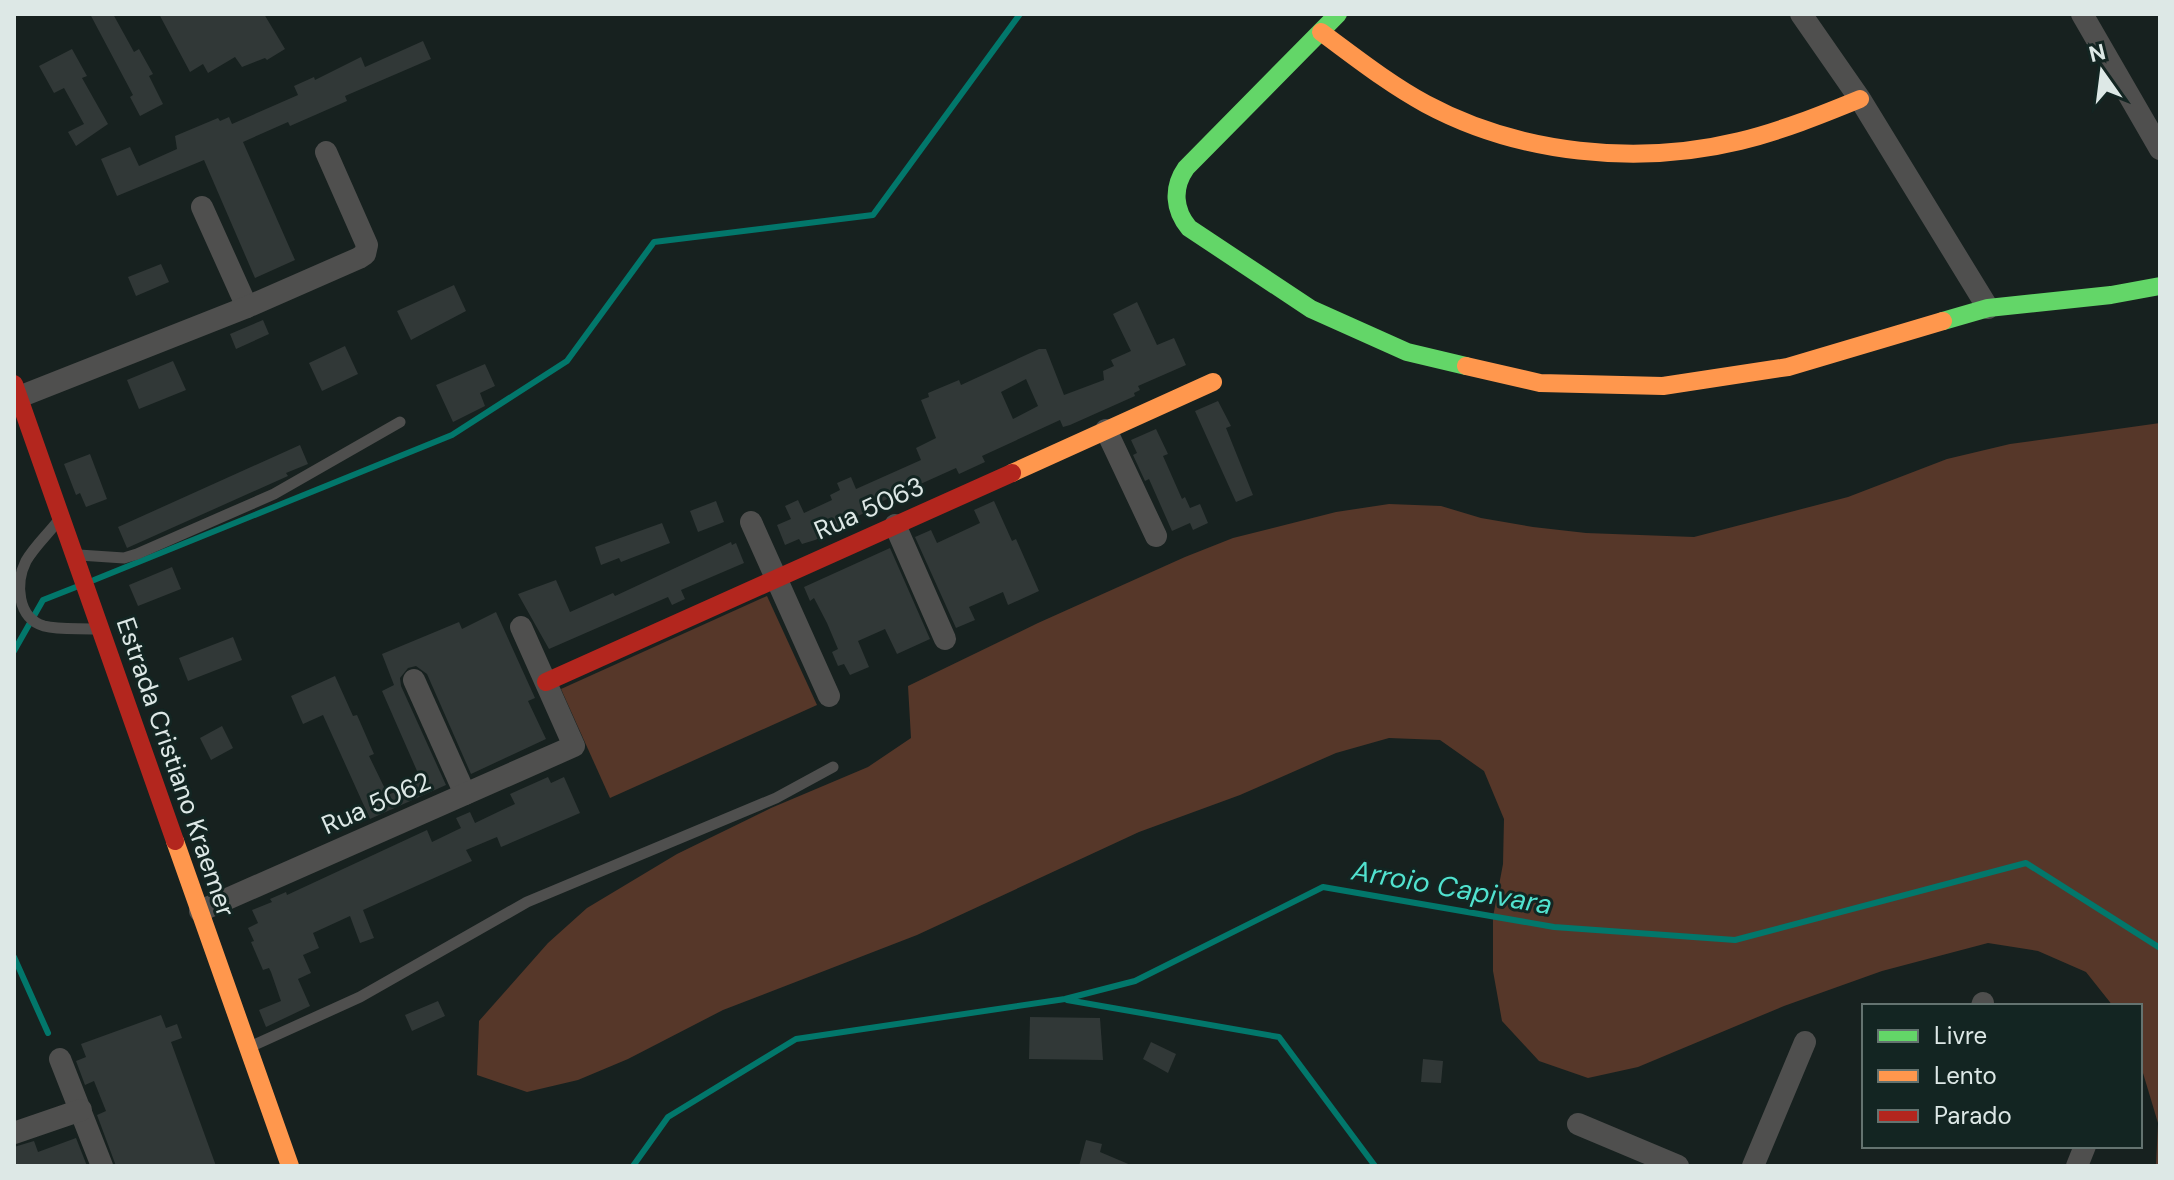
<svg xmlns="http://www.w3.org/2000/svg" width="2174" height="1180" viewBox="0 0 2174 1180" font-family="'DM Sans',sans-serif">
<rect width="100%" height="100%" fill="#17211f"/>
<g fill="#563729">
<polygon points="2160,423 2160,1166 2156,1166 2158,1123 2140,1063 2140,1006 2113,1006 2086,972 2038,951 1988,943 1882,971 1784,1006 1638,1067 1588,1078 1539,1061 1502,1021 1493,971 1493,917 1503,864 1504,819 1484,771 1440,740 1389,738 1336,753 1240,795 1139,832 917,935 723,1010 628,1059 578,1080 527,1092 477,1075 479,1021 548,943 587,908 677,854 771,808 868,767 911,738 908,686 1038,623 1185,557 1233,538 1336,512 1389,504 1441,506 1481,518 1533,527 1586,533 1694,537 1848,497 1947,459 2010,444"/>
<polygon points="767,596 817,705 610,798 561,689"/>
</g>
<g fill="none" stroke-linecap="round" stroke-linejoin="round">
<g stroke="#02776b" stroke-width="6">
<polyline points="94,580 452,435 567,361 654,242 873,215 1020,14"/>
<polyline points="14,651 43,600 76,587"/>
<polyline points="14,957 48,1033"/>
<polyline points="1067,1000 1279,1037 1375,1166"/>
<polyline points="633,1166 668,1117 796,1039 1065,999 1135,981 1323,887 1554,927 1735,940 2026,863 2160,948"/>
</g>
</g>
<g fill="#313837" fill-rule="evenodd">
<polygon points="90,14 113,14 134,52 139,49 153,74 149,76 163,104 140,116 130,97 133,95"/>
<polygon points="159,14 264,14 285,49 267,60 265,58 242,67 235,57 208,73 203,64 190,72"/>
<polygon points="423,41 431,59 345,96 347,101 306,119 290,126 288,122 243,142 295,260 255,278 204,160 117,196 101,159 130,147 139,166 177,149 175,136 218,118 220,121 229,117 232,124 298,95 294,86 314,77 315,80 361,57 365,67"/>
<polygon points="72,49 87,76 82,78 108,124 76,146 68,132 84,124 64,88 54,93 39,66"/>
<polygon points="161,264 169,282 136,296 128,277"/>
<polygon points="454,285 466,311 411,340 397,311"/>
<path d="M 1137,302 L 1157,345 L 1174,338 L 1186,365 L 1138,386 L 1140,390 L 1134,393 L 1135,396 L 1070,425 L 1063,427 L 1060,420 L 982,456 L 985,462 L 959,474 L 956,468 L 865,509 L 867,512 L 853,518 L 855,522 L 815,540 L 802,544 L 799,539 L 785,545 L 777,525 L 791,519 L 785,506 L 798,500 L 804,513 L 832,500 L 830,495 L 840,490 L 837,483 L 851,477 L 856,489 L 921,460 L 916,448 L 936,438 L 921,400 L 929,397 L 928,393 L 959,380 L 961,385 L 1039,349 L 1046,349 L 1064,395 L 1104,380 L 1103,371 L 1114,366 L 1111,360 L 1131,351 L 1113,314 ZM 1026,379 L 1038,406 L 1013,419 L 1001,392 Z"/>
<polygon points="263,320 269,334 236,349 230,334"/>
<polygon points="345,346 358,374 322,391 309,363"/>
<polygon points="173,361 186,390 139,409 127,380"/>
<polygon points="485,364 495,386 480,393 485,406 453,422 436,385"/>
<polygon points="1218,401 1231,426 1226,428 1253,495 1236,502 1195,411"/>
<polygon points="1156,429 1168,454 1163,456 1182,499 1185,497 1190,508 1200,504 1208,523 1193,530 1190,523 1172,531 1149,479 1145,481 1133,455 1137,453 1131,440"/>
<polygon points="300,445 308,464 286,473 288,476 127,548 118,527"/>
<polygon points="90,454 107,499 86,507 80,493 76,495 64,464"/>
<polygon points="716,501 724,522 698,532 690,511"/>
<polygon points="994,501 1012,541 1016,539 1039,591 1008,605 1003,592 969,607 975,620 956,628 915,537 931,530 937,543 980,523 974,510"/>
<polygon points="662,523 670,543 621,562 619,558 601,565 595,547"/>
<polygon points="731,542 732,545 736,543 744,563 681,590 685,599 672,605 668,597 549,649 518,594 556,580 570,612 613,593 615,596"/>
<polygon points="890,548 930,639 897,654 885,629 858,641 869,667 850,675 844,664 838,666 832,652 838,649 827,623 814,598 810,601 804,587"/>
<polygon points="172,567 181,589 138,606 129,585"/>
<polygon points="496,612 535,698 528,701 546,739 471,774 427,674 416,666 408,668 400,678 401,686 446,785 370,819 323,715 303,724 291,696 335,676 353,716 357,715 374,754 369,756 388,795 421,780 382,691 394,685 382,654 459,622 462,629"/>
<polygon points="233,637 242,660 188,681 179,658"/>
<polygon points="222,726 233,748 211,760 200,738"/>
<polygon points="548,777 551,783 564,777 580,813 501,847 497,837 466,850 472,861 363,910 374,938 360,943 350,916 313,933 319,948 303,955 311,973 298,979 310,1006 266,1027 259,1010 281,1001 271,972 269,968 263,970 251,942 254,941 248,928 258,923 252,910 272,902 270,899 286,892 287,895 427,830 432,842 461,828 456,818 470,812 475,823 500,811 515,804 510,794"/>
<polygon points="438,1001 445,1016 412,1031 405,1015"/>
<polygon points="161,1015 166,1028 177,1024 182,1038 171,1042 216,1166 116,1166 97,1115 106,1111 94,1081 85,1085 76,1061 86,1057 81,1044"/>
<polygon points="1030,1017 1100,1018 1103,1060 1029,1059"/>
<polygon points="1151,1042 1176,1054 1168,1073 1143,1059"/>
<polygon points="1423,1059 1443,1061 1441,1083 1421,1082"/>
<polygon points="76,1138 87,1166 14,1166 14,1147 34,1141 38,1152"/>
<polygon points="1086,1140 1102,1144 1100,1152 1133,1166 1079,1166"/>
</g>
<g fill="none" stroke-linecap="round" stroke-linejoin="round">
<g stroke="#4f4f4e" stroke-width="11">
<path d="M 58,521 C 48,534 34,547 26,561 C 15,583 17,618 44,626 C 59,630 79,628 95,629"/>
<polyline points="79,555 124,558 137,554 274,494 400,422"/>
<polyline points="252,1046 360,997 527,902 776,798 833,767"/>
</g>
<g stroke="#4f4f4e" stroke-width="22">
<polyline points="1801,14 1860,99 1988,308"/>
<polyline points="2082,14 2160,149"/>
<polyline points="202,207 247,307"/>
<polyline points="19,397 247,307 359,258 365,254 367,245 326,152"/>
<polyline points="1106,430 1156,536"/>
<polyline points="751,522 829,696"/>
<polyline points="895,525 945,639"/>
<polyline points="414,680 465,794"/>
<polyline points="200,911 574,746 521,627"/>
<polyline points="1982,1006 1983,1003"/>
<polyline points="60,1059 102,1166"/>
<polyline points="1578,1124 1678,1166"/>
<polyline points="14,1133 81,1110"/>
<polyline points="1753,1166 1805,1042"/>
<polyline points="2077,1166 2085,1146"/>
</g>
<g stroke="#63d668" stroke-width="18">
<path d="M 1338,14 L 1186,168 C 1172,188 1174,210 1189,228 L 1311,309 L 1407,352 L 1466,366"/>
<polyline points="1943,321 1988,308 2111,295 2160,286"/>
</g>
<g stroke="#ff974d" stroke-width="18">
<path d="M 1321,32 C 1355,57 1389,84 1426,104 C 1519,154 1637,166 1740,141 C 1781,131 1821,115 1860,99"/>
<polyline points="1466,366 1540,383 1663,386 1788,367 1943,321"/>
<polyline points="1012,473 1213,382"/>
<polyline points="175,841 290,1166"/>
</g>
<g stroke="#b3261e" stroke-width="18">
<polyline points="14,384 175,841"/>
<polyline points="546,682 1012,473"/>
</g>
</g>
<g text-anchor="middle" stroke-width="6" stroke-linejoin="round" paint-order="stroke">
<g font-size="26" fill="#dde8e6" stroke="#132522">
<text transform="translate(869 508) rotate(-24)" y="9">Rua 5063</text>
<text transform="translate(176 767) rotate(71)" y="9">Estrada Cristiano Kraemer</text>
<text transform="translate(376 803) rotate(-24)" y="9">Rua 5062</text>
</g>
<g font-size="28" font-style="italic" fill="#51e2cf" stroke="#132522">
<text transform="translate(1452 887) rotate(10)" y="10">Arroio Capivara</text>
</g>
</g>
<rect width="2174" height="1180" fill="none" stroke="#dde8e6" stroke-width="32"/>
<rect x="1862" y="1004" width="280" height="144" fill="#132522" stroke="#647370" stroke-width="2"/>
<rect x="1878" y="1030" width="40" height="12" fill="#63d668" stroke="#647370" stroke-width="2"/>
<text x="1934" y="1044" font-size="24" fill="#dde8e6">Livre</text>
<rect x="1878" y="1070" width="40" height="12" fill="#ff974d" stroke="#647370" stroke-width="2"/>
<text x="1934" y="1084" font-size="24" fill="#dde8e6">Lento</text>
<rect x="1878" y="1110" width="40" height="12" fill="#b3261e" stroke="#647370" stroke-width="2"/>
<text x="1934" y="1124" font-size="24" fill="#dde8e6">Parado</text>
<g transform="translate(2102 72) rotate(346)" stroke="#132522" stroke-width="6" paint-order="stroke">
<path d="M0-6L14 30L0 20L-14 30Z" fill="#dde8e6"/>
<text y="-12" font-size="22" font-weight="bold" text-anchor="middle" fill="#dde8e6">N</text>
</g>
</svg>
